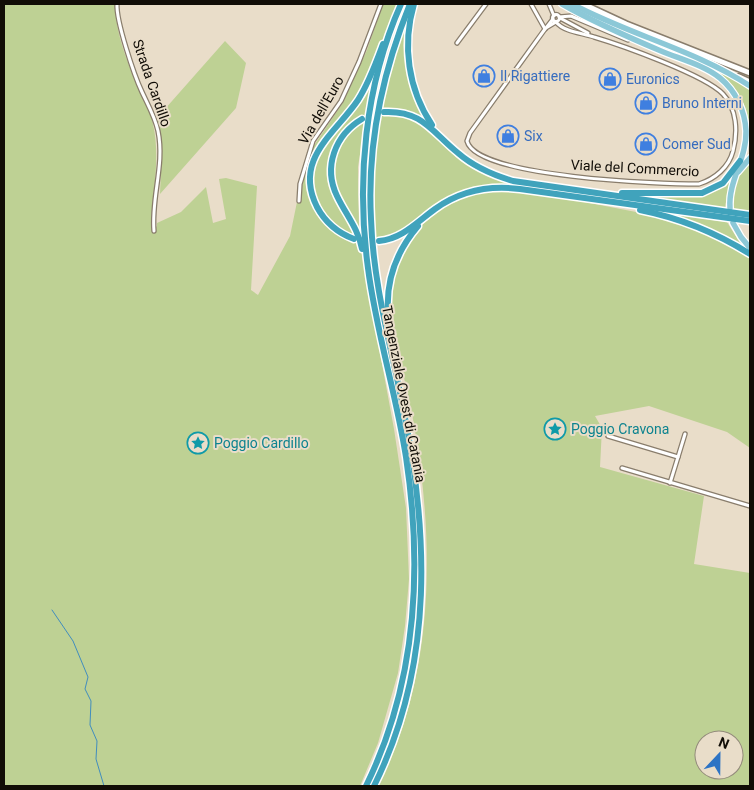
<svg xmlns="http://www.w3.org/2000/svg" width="754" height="790" viewBox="0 0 754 790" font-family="Roboto,sans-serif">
<rect width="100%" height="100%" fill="#e9ddc9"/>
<g fill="#bed194" fill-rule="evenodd">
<path d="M 4,4 L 116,4 C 114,29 127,61 137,85 C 142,98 151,111 153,124 C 160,154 154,189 151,220 L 157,227 L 157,223 L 181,212 L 206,187 L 213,223 L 226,219 L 219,179 L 226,178 L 257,186 L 251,290 L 258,295 L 290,236 L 297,202 L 300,202 L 303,178 L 311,150 L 342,104 L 367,50 L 383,4 L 397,4 C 385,33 375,64 360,92 C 348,113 328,128 316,149 C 296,185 317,229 354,241 L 353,236 C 339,230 327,219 319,205 C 295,163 337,132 359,101 C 364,94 368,85 372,77 L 358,167 L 359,229 C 353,217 342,206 337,193 C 326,167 337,134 362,121 L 362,116 C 334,132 321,165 334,195 C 343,215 356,228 361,250 L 394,429 L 406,508 L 409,579 L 405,626 L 398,673 L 378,743 L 360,786 L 4,786 Z"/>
<path d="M 405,26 C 404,63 410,86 426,120 L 419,116 L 412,117 L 432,132 L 448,150 L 470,166 L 512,185 C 485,183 458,189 435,205 C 416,219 401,236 376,239 C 371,168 377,93 405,26 Z"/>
<polygon points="225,41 246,63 236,108 160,194 162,146 157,118"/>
<path d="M 687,58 L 713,68 L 750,89 L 750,128 C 744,85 723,74 687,58 Z"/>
<path d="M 750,162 L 750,212 L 733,210 C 729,191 738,174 750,162 Z"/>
<polygon points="730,180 725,208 650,197 712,191"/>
<path d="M 497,190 L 564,198 L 672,219 L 723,242 L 750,257 L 750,448 L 727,432 L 649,406 L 595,416 L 602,428 L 600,467 L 704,496 L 694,564 L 750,573 L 750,786 L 378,786 C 434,677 435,549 415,431 C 409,393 398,356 390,320 C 385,251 428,198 497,190 ZM 704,740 L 734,740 L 734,770 L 704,770 Z"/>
<polygon points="663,213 727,222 740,243 738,244"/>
</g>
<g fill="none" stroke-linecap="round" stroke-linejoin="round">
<polyline stroke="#418dbe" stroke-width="1" points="52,610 73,641 88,677 85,689 91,701 90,725 97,741 96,759 104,786"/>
<g stroke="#897d6c" stroke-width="5.5">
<g id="street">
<path d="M 117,4 C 116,21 134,75 142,92 C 148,105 155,117 158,131 C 165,165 151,197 154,231"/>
<polyline points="531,4 545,29"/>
<polyline points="549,4 554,16"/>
<circle cx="556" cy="18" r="3.5"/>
<polyline points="559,17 571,16 628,40"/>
<polyline points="560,18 588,33"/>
<path d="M 546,28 L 556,22 C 564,32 583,33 594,37 C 621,45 705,75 723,94 C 737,109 738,132 733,151 C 729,167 715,179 699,184 C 664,184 476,178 467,141 L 470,133 L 545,29 L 546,28 L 553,19"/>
<polyline points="457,43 486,4"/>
<polyline points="299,201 300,184 313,141 341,101 359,62 381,4"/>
<polyline points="608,436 678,457 670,483"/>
<polyline points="678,457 685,434"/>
<polyline points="622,468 750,506"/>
</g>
</g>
<g stroke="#897d6c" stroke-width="8">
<g id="secondary">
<polyline points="583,4 626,24 750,73"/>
<polyline points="739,77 750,82"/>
</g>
</g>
<g stroke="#fff" stroke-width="8">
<g id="primary">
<path d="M 562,4 C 593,22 628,37 661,51 C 680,59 704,65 720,78 C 736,91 745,111 746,131 C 747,158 728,181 730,208"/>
<path d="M 572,4 C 630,35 695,50 750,86"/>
<polyline points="738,172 750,158"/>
<polyline points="733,223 741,237 750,248"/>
</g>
</g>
<g stroke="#fff" stroke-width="9">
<g id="highway">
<path d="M 414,4 C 402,45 408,89 432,125"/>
<path d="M 384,112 C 422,110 432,132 458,153 C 474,167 493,175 513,181 L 750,215"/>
<path d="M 362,119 C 335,135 323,167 337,196 C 346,215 358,228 362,249"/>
<polyline points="622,193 702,193 723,183 740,161"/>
<path d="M 640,210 C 680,218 715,232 750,254"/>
<path d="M 354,239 C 338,233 325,222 317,207 C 293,159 335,134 358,100 C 369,83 376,63 383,44"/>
<path d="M 379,241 C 402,239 417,222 435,209 C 460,191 489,185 520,189 L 750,221"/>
<path d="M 389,321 C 384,285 395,253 418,226"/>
<path d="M 366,786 C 417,682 423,570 406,457 C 396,393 376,331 368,268 C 356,180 365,85 401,4"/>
<path d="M 374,786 C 435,663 429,529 401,397 C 389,339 373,280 371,219 C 367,145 382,73 410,4"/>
</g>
</g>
<use href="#street" stroke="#fff" stroke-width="3"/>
<use href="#secondary" stroke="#fff" stroke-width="5"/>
<use href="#primary" stroke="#8cc8d7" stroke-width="5.5"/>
<use href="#highway" stroke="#40a3bc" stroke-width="6"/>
</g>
<defs>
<g id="shop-ring" transform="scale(1.125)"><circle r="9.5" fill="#e9ddc9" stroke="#3f7fe0" stroke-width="1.5"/><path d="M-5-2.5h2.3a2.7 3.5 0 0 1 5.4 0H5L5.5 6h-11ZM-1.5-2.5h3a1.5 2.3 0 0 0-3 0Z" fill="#3f7fe0"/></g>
<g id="sight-ring" transform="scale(1.125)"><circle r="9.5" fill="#e9ddc9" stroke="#0f9aa8" stroke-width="1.5"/><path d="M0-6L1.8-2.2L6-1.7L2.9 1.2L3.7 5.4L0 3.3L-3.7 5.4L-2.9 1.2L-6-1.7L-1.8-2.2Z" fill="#0f9aa8"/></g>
</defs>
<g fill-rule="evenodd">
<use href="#shop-ring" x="484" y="76"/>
<use href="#shop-ring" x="610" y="79"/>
<use href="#shop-ring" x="646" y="103"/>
<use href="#shop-ring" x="508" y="136"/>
<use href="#shop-ring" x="646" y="144"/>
<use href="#sight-ring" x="555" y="429"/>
<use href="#sight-ring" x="198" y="443"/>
</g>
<g text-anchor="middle" stroke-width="4" stroke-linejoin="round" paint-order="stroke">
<g font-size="14" fill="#366cbe" stroke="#e9ddc9" text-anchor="start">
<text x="500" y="81">Il Rigattiere</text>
<text x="626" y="84">Euronics</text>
<text x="662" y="108">Bruno Interni</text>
<text x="524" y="141">Six</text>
<text x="662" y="149">Comer Sud</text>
</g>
<g font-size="14" fill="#110d07" stroke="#e9ddc9">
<text transform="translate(152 83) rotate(71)" y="5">Strada Cardillo</text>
<text transform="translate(321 110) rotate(-60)" y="5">Via dell'Euro</text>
<text transform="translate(635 168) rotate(3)" y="5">Viale del Commercio</text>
<text transform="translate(404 394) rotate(79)" y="5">Tangenziale Ovest di Catania</text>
</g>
<g font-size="14" fill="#0d838f" stroke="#e9ddc9" text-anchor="start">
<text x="571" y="434">Poggio Cravona</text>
<text x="214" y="448">Poggio Cardillo</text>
</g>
</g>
<rect width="754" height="790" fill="none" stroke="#110d07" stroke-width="10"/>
<g transform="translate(719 755) rotate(22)"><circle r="24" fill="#e9ddc9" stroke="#938a7b"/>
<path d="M0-4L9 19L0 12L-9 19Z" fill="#2c73c4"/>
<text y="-8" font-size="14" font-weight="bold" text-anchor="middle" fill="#110d07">N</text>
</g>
</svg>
